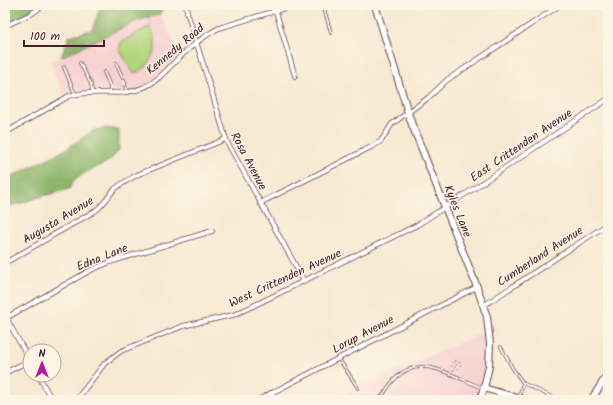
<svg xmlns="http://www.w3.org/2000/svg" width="613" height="405" viewBox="0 0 613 405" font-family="Kalam,sans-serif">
<rect width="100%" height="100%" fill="#fcf5e5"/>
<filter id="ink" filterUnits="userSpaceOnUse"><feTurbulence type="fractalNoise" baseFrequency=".025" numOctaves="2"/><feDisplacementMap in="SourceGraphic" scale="8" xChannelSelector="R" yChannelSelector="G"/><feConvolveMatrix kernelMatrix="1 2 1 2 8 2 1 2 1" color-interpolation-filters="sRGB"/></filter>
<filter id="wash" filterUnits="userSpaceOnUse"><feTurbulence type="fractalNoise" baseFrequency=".012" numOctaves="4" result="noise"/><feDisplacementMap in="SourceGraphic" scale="16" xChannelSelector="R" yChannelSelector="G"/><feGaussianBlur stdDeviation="0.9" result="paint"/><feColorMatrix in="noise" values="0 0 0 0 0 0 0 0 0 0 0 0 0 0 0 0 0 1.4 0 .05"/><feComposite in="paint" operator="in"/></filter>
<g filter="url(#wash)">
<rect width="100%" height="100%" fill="#f7e9d2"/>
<g fill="#f7d0cf">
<polygon points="160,14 181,56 159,77 136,91 92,91 65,98 50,62 137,21"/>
<polygon points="489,330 490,354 480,400 340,400 358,388"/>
</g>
<polygon fill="#b2d47c" stroke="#7e7a54" points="150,26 155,39 155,51 146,67 134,74 119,49 121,42"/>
<g fill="#8db66c" stroke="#6c6a4c">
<polygon points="5,5 44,5 5,26"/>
<polygon points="101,5 164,5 160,14 137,21 61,57 69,36 92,30"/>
<path d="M 106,128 L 119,129 L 119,150 C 116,153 113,157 110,160 C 94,171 80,170 69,189 L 39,197 L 22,203 L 5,207 L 5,181 L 10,177 L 63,151 L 94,130 Z"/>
</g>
</g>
<g filter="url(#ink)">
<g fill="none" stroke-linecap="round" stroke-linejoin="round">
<g stroke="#643d44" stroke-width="3.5">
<g id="lane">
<polyline points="323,5 331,33"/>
<polyline points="80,63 91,84 92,91"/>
<polyline points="116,63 125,83 126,92"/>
<polyline points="64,67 75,94"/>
<polyline points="104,72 110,86 110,92"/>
<polyline points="501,347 513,369 523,383 556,399"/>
<polyline points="339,359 358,388"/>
<polyline points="519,397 523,383"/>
<path d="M 379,400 C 385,393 389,384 396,378 C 421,352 457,379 483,388"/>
</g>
</g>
<g stroke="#643d44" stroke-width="5.5">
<g id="street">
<polyline points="186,5 187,12 227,142 304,281"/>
<polyline points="274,5 295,76"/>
<polyline points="5,26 31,14 44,5"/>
<path d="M 5,133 L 69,96 C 93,88 119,98 142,88 C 158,82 170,66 182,55 C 194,44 205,35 219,28 L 295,5"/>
<polyline points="260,203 375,145 381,141 392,124 428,98 447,80 560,5"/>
<path d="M 5,263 L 95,211 C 102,206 106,200 112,192 C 119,184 130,179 139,174 L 226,139"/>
<polyline points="483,306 608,224"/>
<polyline points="5,316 30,361"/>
<polyline points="6,318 89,271 110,262 212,231"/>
<polyline points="5,373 30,360"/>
<polyline points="38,375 52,400"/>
<polyline points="271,393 275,400"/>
<polyline points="76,400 105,363 121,351 183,326 233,315 251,307 417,225 461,197 608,99"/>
<polyline points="258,400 463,294 477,287"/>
</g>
</g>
<g stroke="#643d44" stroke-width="8">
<g id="secondary">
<polyline points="375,5 411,122 477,287 487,317 490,344 489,366 484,388 480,400"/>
<polyline points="484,388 524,400"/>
<polyline points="591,400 608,374"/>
</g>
</g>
<g stroke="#643d44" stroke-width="1" stroke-dasharray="1 3" stroke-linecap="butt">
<circle cx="456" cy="365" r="4.5"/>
<polyline points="455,361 456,365 460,363"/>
<polyline points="453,371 456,365"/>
<polyline points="359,400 363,392 363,389"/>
<polyline points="447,400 450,396"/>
</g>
<use href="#lane" stroke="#fff" stroke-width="2"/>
<use href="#street" stroke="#fff" stroke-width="4"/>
<use href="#secondary" stroke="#fff" stroke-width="6"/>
</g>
</g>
<g text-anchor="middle" stroke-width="3" stroke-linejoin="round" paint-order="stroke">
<g font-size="12" fill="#4a1f2b" stroke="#fcf5e5">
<text transform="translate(175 49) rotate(-40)" y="4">Kennedy Road</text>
<text transform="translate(521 145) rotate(-34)" y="4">East Crittenden Avenue</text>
<text transform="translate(249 161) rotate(62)" y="4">Rosa Avenue</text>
<text transform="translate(458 211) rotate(68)" y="4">Kyles Lane</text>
<text transform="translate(58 220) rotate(-31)" y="4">Augusta Avenue</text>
<text transform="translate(540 256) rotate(-33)" y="4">Cumberland Avenue</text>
<text transform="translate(102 257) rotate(-22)" y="4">Edna Lane</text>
<text transform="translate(285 278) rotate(-25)" y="4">West Crittenden Avenue</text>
<text transform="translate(363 334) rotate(-28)" y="4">Lorup Avenue</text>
</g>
</g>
<rect width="613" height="405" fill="none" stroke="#fcf5e5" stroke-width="20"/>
<g transform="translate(42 363)"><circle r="19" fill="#fcf5e5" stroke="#b59f9b"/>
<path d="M0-3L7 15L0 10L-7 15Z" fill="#b5179e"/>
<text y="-6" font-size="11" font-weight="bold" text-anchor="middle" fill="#4a1f2b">N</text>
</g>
<path d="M24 40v6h80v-6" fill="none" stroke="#4a1f2b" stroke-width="2"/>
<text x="30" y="40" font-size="12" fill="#4a1f2b" stroke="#fcf5e5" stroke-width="3" paint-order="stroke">100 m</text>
</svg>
